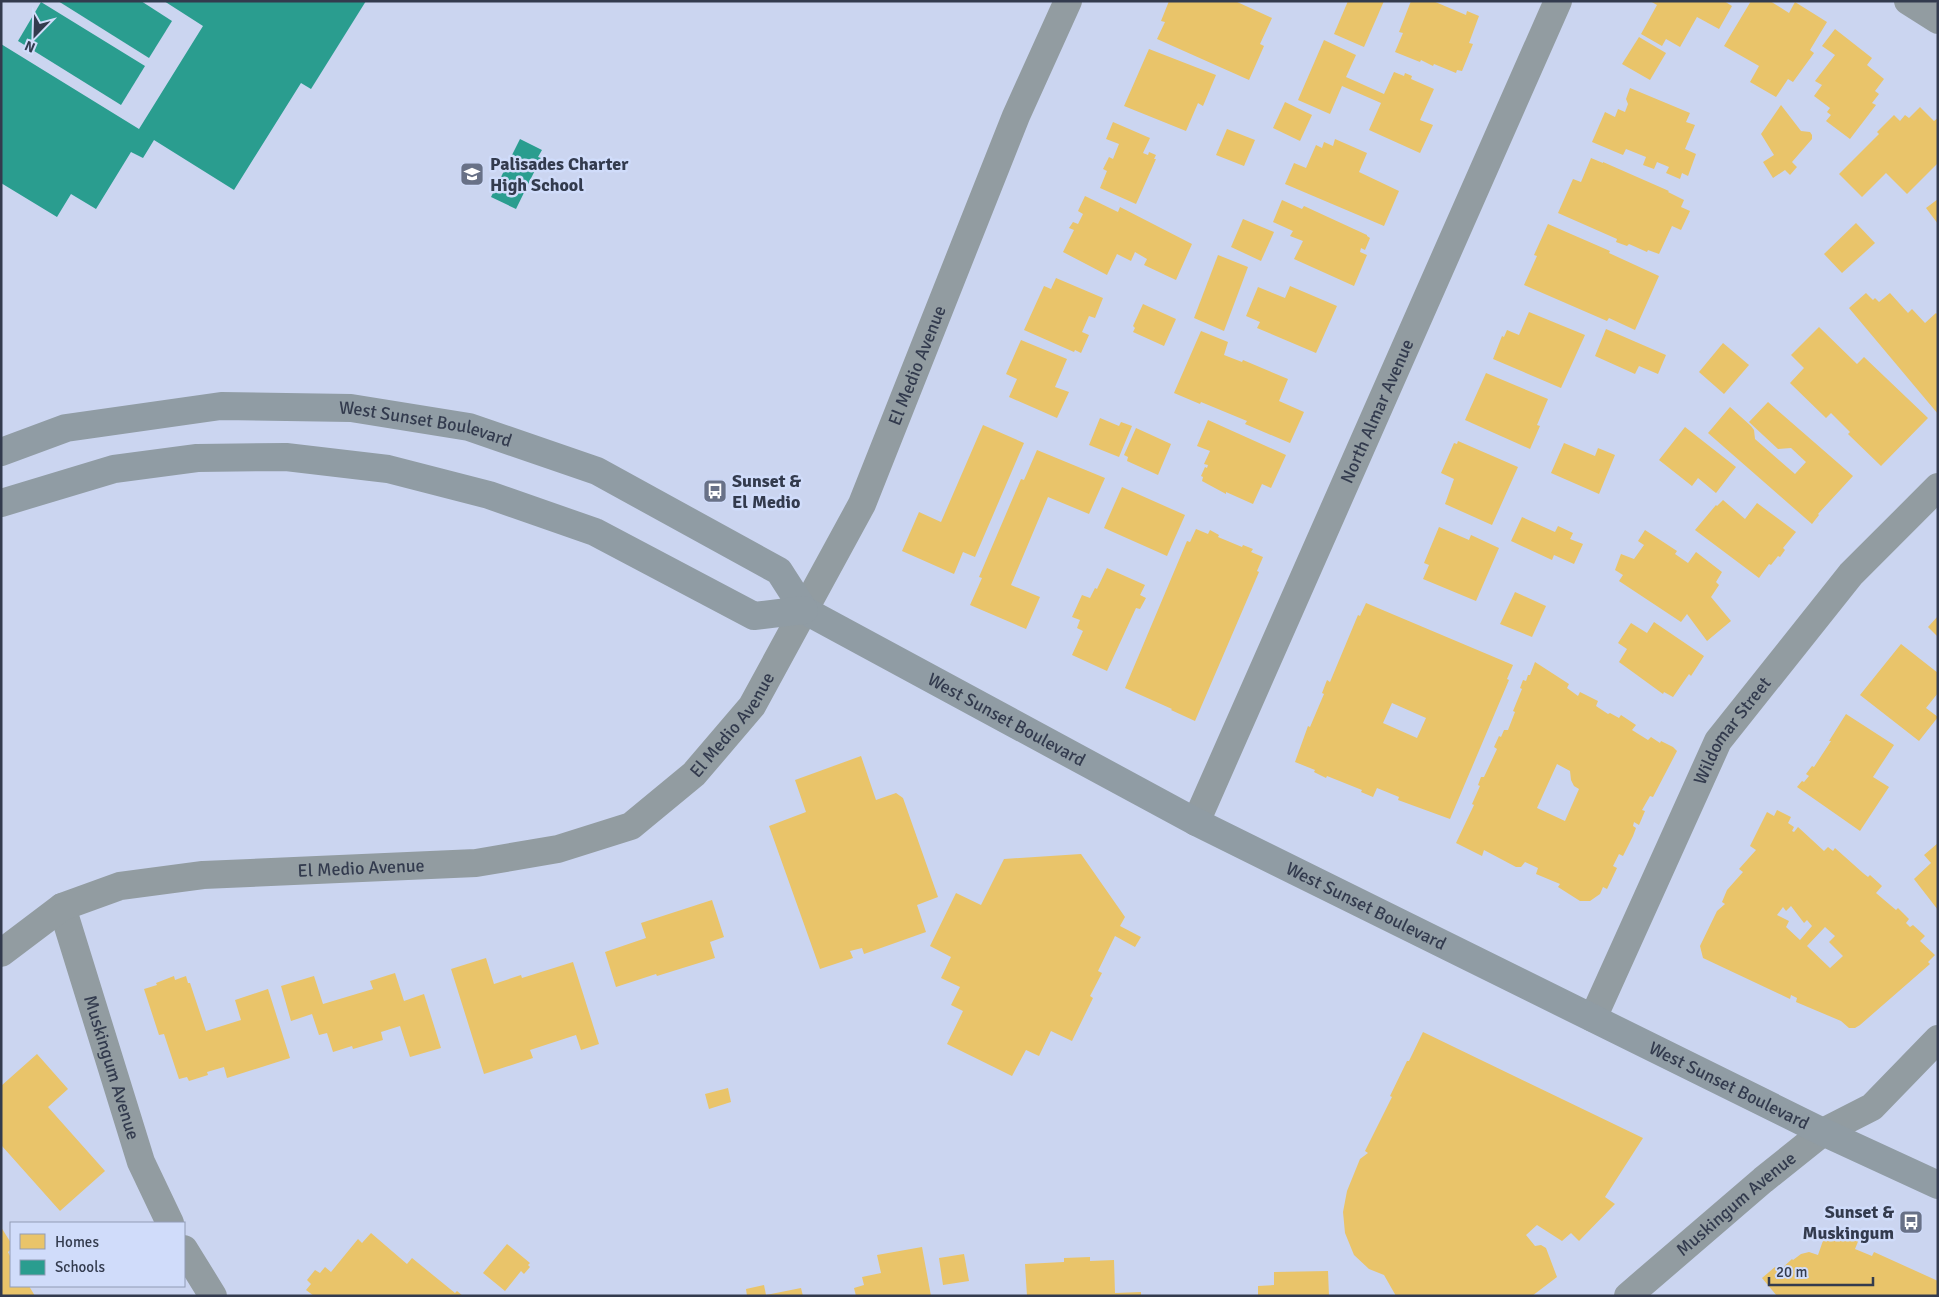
<svg xmlns="http://www.w3.org/2000/svg" width="1939" height="1297" viewBox="0 0 1939 1297" font-family="Signika,sans-serif">
<rect width="100%" height="100%" fill="#cbd5f0"/>
<g fill="#e9c46a" fill-rule="evenodd">
<polygon points="1169,1 1235,1 1272,18 1260,44 1264,46 1249,80 1157,39 1165,22 1161,21"/>
<polygon points="1348,1 1384,1 1364,47 1334,34"/>
<polygon points="1411,1 1433,1 1466,15 1467,11 1479,16 1469,43 1473,44 1462,71 1457,70 1456,73 1434,64 1433,66 1421,60 1420,62 1395,52 1403,33 1399,32"/>
<polygon points="1650,1 1724,1 1732,6 1719,29 1697,17 1680,47 1666,39 1662,46 1641,34 1657,5"/>
<polygon points="1751,1 1770,1 1789,13 1795,2 1827,22 1810,50 1814,53 1793,82 1788,79 1776,97 1750,82 1759,66 1724,46"/>
<polygon points="1835,29 1872,58 1867,65 1884,79 1875,91 1879,94 1872,103 1876,105 1850,139 1826,121 1831,115 1827,112 1830,108 1814,96 1822,85 1815,81 1835,55 1822,46"/>
<polygon points="1639,37 1666,53 1650,80 1622,64"/>
<polygon points="1324,40 1356,55 1346,77 1384,94 1394,72 1404,76 1405,73 1412,76 1411,79 1434,89 1420,120 1433,125 1420,153 1369,130 1381,103 1342,86 1330,114 1298,100"/>
<polygon points="1149,49 1216,75 1203,106 1198,103 1186,131 1124,106"/>
<polygon points="1630,88 1690,113 1686,122 1695,125 1685,149 1696,154 1688,176 1682,173 1680,179 1666,173 1669,167 1657,162 1654,169 1643,165 1646,157 1626,149 1623,155 1592,142 1605,112 1615,117 1618,109 1625,112 1628,104 1626,99"/>
<polygon points="1285,102 1312,115 1300,141 1273,128"/>
<polygon points="1781,105 1801,131 1810,132 1812,135 1812,139 1792,162 1797,167 1790,175 1785,170 1773,178 1763,162 1774,155 1761,134"/>
<polygon points="1920,107 1934,121 1938,118 1938,163 1907,194 1886,173 1862,197 1839,174 1879,134 1877,132 1894,115 1900,121 1905,115 1909,118"/>
<polygon points="1113,122 1150,138 1143,153 1148,155 1149,152 1156,155 1154,159 1156,159 1136,204 1100,188 1107,171 1103,169 1109,157 1113,159 1119,144 1106,139"/>
<polygon points="1227,129 1255,140 1244,166 1216,155"/>
<polygon points="1335,139 1367,153 1359,172 1399,191 1384,226 1285,184 1294,163 1306,168 1316,145 1322,148 1324,142 1333,146"/>
<polygon points="1591,158 1603,163 1603,162 1669,191 1668,192 1684,200 1681,207 1690,211 1681,230 1672,226 1659,254 1648,250 1647,252 1629,244 1627,246 1616,242 1617,239 1558,213 1573,179 1581,182"/>
<polygon points="1085,196 1118,212 1120,207 1192,244 1176,280 1144,265 1147,259 1135,252 1131,261 1117,254 1107,275 1063,252 1074,230 1069,228 1073,222 1078,224 1083,214 1078,211"/>
<polygon points="1938,199 1938,224 1926,208"/>
<polygon points="1282,200 1302,209 1304,206 1367,235 1367,236 1370,238 1365,250 1361,248 1360,252 1367,255 1354,286 1294,259 1303,241 1290,236 1293,231 1273,222"/>
<polygon points="1243,219 1274,232 1261,261 1231,247"/>
<polygon points="1856,223 1875,243 1842,273 1824,254"/>
<polygon points="1548,224 1610,251 1609,253 1659,276 1635,330 1609,318 1607,321 1524,285 1537,256 1534,255"/>
<polygon points="1218,255 1248,267 1224,331 1194,318"/>
<polygon points="1056,278 1103,298 1095,318 1089,316 1082,332 1089,335 1081,353 1075,350 1074,352 1024,330 1044,286 1051,289"/>
<polygon points="1290,286 1337,306 1316,353 1257,328 1260,322 1246,316 1258,287 1285,298"/>
<polygon points="1866,293 1873,300 1875,298 1879,302 1890,293 1908,313 1912,309 1925,323 1936,313 1938,315 1938,414 1849,308"/>
<polygon points="1143,304 1176,319 1164,346 1133,332 1135,328 1133,326"/>
<polygon points="1529,312 1585,335 1561,388 1493,359 1502,336 1504,337 1507,330 1519,335"/>
<polygon points="1819,327 1857,364 1864,357 1928,418 1881,466 1848,434 1850,432 1831,413 1826,418 1790,383 1804,368 1791,355"/>
<polygon points="1606,329 1666,355 1658,374 1639,366 1635,374 1595,356"/>
<polygon points="1201,331 1228,342 1224,355 1242,362 1243,360 1288,379 1279,401 1304,412 1290,443 1245,424 1247,421 1201,402 1200,404 1174,393"/>
<polygon points="1021,340 1067,359 1055,387 1069,392 1057,418 1009,397 1017,379 1006,374"/>
<polygon points="1723,343 1749,365 1724,394 1699,372"/>
<polygon points="1486,373 1548,399 1537,425 1540,426 1530,449 1465,420"/>
<polygon points="1768,402 1853,476 1818,514 1819,515 1812,524 1708,433 1730,407 1751,426 1754,430 1755,439 1795,474 1806,462 1791,448 1778,449 1749,422"/>
<polygon points="1100,418 1119,426 1121,422 1132,426 1119,457 1089,445"/>
<polygon points="1208,420 1286,455 1271,488 1262,484 1253,504 1226,492 1226,494 1202,481 1203,477 1201,476 1205,467 1207,468 1208,465 1204,464 1210,451 1197,446"/>
<polygon points="983,425 1024,443 975,557 963,552 954,574 902,551 919,512 941,522"/>
<polygon points="1685,427 1736,467 1716,493 1698,478 1692,486 1659,460"/>
<polygon points="1136,428 1171,444 1158,475 1127,461 1128,457 1124,455"/>
<polygon points="1458,441 1518,467 1492,525 1445,504 1454,479 1441,473 1454,443 1457,444"/>
<polygon points="1564,443 1595,456 1598,448 1615,455 1599,494 1551,473"/>
<polygon points="1037,450 1105,478 1089,514 1048,497 1011,585 1040,597 1026,629 970,605 982,578 979,577 1021,479 1024,480"/>
<polygon points="1122,487 1185,515 1167,556 1104,528"/>
<polygon points="1723,500 1745,519 1757,503 1796,532 1783,548 1785,550 1780,557 1778,556 1771,565 1769,564 1759,578 1695,530 1716,505 1717,506"/>
<polygon points="1522,517 1555,532 1558,526 1573,533 1570,539 1583,544 1574,564 1554,555 1552,560 1511,541"/>
<polygon points="1439,527 1469,540 1471,535 1499,548 1476,601 1423,579 1429,565 1424,563"/>
<polygon points="1196,529 1208,534 1210,530 1219,535 1218,537 1242,547 1243,545 1253,549 1251,552 1263,557 1257,571 1259,572 1195,721 1171,710 1172,709 1125,688 1187,541 1190,542"/>
<polygon points="1645,530 1677,551 1675,554 1688,563 1696,552 1722,572 1716,582 1719,585 1711,597 1731,621 1707,641 1687,614 1681,622 1619,581 1623,575 1615,570 1621,554 1634,559 1644,545 1638,541"/>
<polygon points="1107,568 1145,585 1140,595 1146,598 1140,609 1136,608 1107,671 1072,655 1083,631 1077,628 1080,620 1072,617 1082,595 1090,598 1095,588 1097,589"/>
<polygon points="1515,592 1546,606 1532,637 1500,624"/>
<path d="M 1366,603 L 1513,665 L 1507,679 L 1509,680 L 1450,819 L 1398,800 L 1399,797 L 1377,788 L 1373,797 L 1361,792 L 1362,790 L 1327,776 L 1326,778 L 1314,772 L 1315,770 L 1295,762 L 1308,726 L 1310,727 L 1324,694 L 1322,693 L 1327,680 L 1330,682 L 1358,615 L 1360,616 ZM 1392,703 L 1426,718 L 1417,738 L 1383,723 Z"/>
<polygon points="1938,616 1938,637 1928,627"/>
<polygon points="1654,622 1704,656 1691,676 1689,674 1673,697 1664,692 1663,694 1619,662 1627,649 1618,643 1631,623 1647,633"/>
<polygon points="1901,644 1938,673 1938,693 1926,708 1938,717 1919,741 1860,695"/>
<path d="M 1535,662 L 1569,684 L 1567,688 L 1578,696 L 1580,692 L 1598,701 L 1596,706 L 1608,714 L 1610,713 L 1619,718 L 1621,715 L 1636,725 L 1632,730 L 1648,740 L 1651,737 L 1660,743 L 1661,741 L 1673,747 L 1677,751 L 1653,797 L 1650,796 L 1642,810 L 1645,811 L 1639,825 L 1634,822 L 1633,826 L 1636,828 L 1633,836 L 1623,856 L 1619,854 L 1613,866 L 1617,868 L 1607,889 L 1603,887 L 1600,894 L 1590,901 L 1580,901 L 1558,887 L 1560,884 L 1536,874 L 1538,868 L 1525,862 L 1521,867 L 1516,867 L 1484,850 L 1482,856 L 1456,843 L 1474,805 L 1472,804 L 1480,786 L 1478,785 L 1481,777 L 1484,777 L 1497,749 L 1494,747 L 1499,736 L 1501,737 L 1504,730 L 1508,730 L 1515,712 L 1513,711 L 1522,689 L 1520,688 L 1523,680 L 1526,681 L 1528,675 L 1530,675 ZM 1557,764 L 1570,771 L 1571,780 L 1574,786 L 1579,789 L 1565,821 L 1537,808 Z"/>
<polygon points="1846,714 1894,745 1873,777 1889,787 1860,831 1797,787 1802,781 1804,782 1809,776 1806,774 1812,766 1814,767 1831,741 1829,741"/>
<polygon points="861,756 876,800 896,793 903,798 938,897 917,905 926,932 864,954 862,948 850,951 853,958 820,969 769,826 806,812 795,780"/>
<path d="M 1777,810 L 1791,817 L 1788,823 L 1794,827 L 1792,831 L 1794,832 L 1798,827 L 1824,851 L 1828,847 L 1833,851 L 1835,848 L 1863,873 L 1868,877 L 1870,875 L 1882,886 L 1876,893 L 1896,910 L 1898,908 L 1909,919 L 1906,923 L 1910,927 L 1913,925 L 1925,936 L 1920,941 L 1935,955 L 1928,962 L 1930,964 L 1860,1025 L 1855,1028 L 1849,1028 L 1841,1021 L 1796,1002 L 1797,998 L 1791,995 L 1790,999 L 1703,958 L 1700,946 L 1717,911 L 1725,904 L 1722,902 L 1727,890 L 1743,872 L 1739,869 L 1756,850 L 1750,846 L 1767,812 L 1774,816 ZM 1791,906 L 1804,923 L 1807,920 L 1812,926 L 1800,940 L 1786,927 L 1789,921 L 1777,915 L 1783,907 L 1786,911 ZM 1825,927 L 1835,936 L 1829,942 L 1843,956 L 1830,968 L 1807,946 Z"/>
<polygon points="1938,843 1938,910 1914,879 1931,863 1924,855"/>
<polygon points="1081,854 1125,917 1120,926 1141,937 1135,947 1115,936 1098,971 1102,973 1090,996 1093,998 1072,1041 1051,1031 1039,1056 1026,1050 1012,1076 947,1044 963,1011 951,1005 960,987 941,978 951,957 930,946 956,893 981,905 1004,859"/>
<polygon points="712,900 724,937 710,942 715,958 657,976 656,974 616,987 605,952 646,938 641,923"/>
<polygon points="486,958 494,984 521,975 522,978 573,962 599,1044 581,1050 576,1035 530,1050 533,1058 484,1074 451,969"/>
<polygon points="395,973 404,1001 424,994 441,1048 410,1057 400,1026 381,1032 383,1040 353,1049 352,1046 333,1052 327,1033 319,1035 312,1014 291,1021 281,986 314,976 323,1004 373,989 370,981"/>
<polygon points="174,976 175,980 186,976 188,983 190,983 206,1031 241,1020 235,1000 268,989 290,1058 227,1078 224,1067 207,1072 208,1075 189,1081 187,1077 179,1079 164,1034 159,1035 144,989 157,985 156,983"/>
<polygon points="1423,1032 1643,1138 1605,1197 1615,1204 1579,1241 1571,1233 1562,1241 1537,1225 1526,1235 1535,1246 1541,1245 1546,1248 1557,1277 1532,1296 1396,1296 1384,1275 1369,1269 1354,1255 1345,1233 1343,1212 1347,1191 1360,1159 1368,1153 1365,1151 1392,1097 1390,1096 1407,1061 1409,1061"/>
<polygon points="37,1054 68,1089 48,1107 105,1171 60,1211 2,1146 1,1147 1,1086"/>
<polygon points="728,1088 731,1102 709,1109 705,1094"/>
<polygon points="1,1227 11,1243 11,1249 8,1252 11,1258 11,1286 29,1286 35,1296 1,1296"/>
<polygon points="1837,1229 1859,1239 1855,1249 1872,1256 1874,1252 1938,1281 1938,1296 1777,1296 1762,1278 1775,1267 1779,1271 1792,1259 1793,1260 1801,1254 1809,1252 1818,1255 1826,1232 1829,1234"/>
<polygon points="371,1233 407,1264 412,1258 455,1293 457,1291 463,1296 314,1296 306,1290 311,1284 307,1280 315,1270 320,1273 325,1267 331,1272 358,1239 362,1243"/>
<polygon points="507,1244 530,1263 528,1265 530,1267 524,1274 521,1271 505,1291 483,1273"/>
<polygon points="922,1247 931,1296 856,1296 854,1288 864,1285 862,1277 881,1273 877,1255"/>
<polygon points="964,1254 969,1281 943,1285 939,1258"/>
<polygon points="1090,1257 1090,1261 1114,1260 1115,1293 1141,1292 1141,1296 1027,1296 1025,1264 1064,1262 1064,1258"/>
<polygon points="1328,1271 1329,1296 1258,1296 1258,1286 1274,1285 1274,1272"/>
<polygon points="764,1285 766,1295 801,1288 803,1296 747,1296 746,1289"/>
</g>
<g fill="#2a9d8f">
<polygon points="58,1 141,1 172,21 149,58"/>
<polygon points="164,1 366,1 311,89 301,83 234,190 154,140 143,158 131,152 96,209 71,194 57,217 1,183 1,44 139,129 203,26"/>
<polygon points="41,2 145,66 121,105 18,41"/>
<polygon points="520,139 542,150 538,157 541,158 516,209 491,197"/>
</g>
<g fill="none" stroke-linecap="round" stroke-linejoin="round">
<g stroke="#929ca1" stroke-width="28">
<polyline points="1908,1 1938,20"/>
<path id="s1" d="M 1196,822 L 1558,1"/>
<path id="s2" d="M 62,907 L 141,1162 L 170,1223"/>
<path id="s3" d="M 1,953 L 62,907 L 120,886 L 203,875 L 476,863 L 558,849 L 631,826 L 694,774 L 752,706 L 862,504 L 1016,116 L 1068,1"/>
<path id="s4" d="M 1593,1018 L 1718,741 L 1851,574 L 1938,487"/>
<polyline points="184,1249 213,1296"/>
<path id="s5" d="M 1628,1296 L 1763,1180 L 1823,1132 L 1872,1107 L 1938,1039"/>
</g>
<g stroke="#909ca4" stroke-width="28">
<path id="s6" d="M 1,452 L 66,428 L 221,406 L 351,408 L 469,427 L 597,471 L 779,571 L 804,610 L 1196,822 L 1823,1132 L 1938,1185"/>
<polyline points="1,503 114,469 197,458 286,457 388,469 489,495 595,532 754,616 804,610"/>
</g>
</g>
<defs>
<g id="school-square" transform="scale(1.25)"><rect x="-9" y="-9" width="18" height="18" rx="4" fill="#687187" stroke="#d0dcfa"/><path d="M0-5L7-2L0 1L-7-2ZM-4 1L0 2.5L4 1V4Q0 6-4 4Z" fill="#fff"/></g>
<g id="bus-square" transform="scale(1.25)"><rect x="-9" y="-9" width="18" height="18" rx="4" fill="#687187" stroke="#d0dcfa"/><path d="M-5-6H5V4H4V6H2V4H-2V6H-4V4H-5ZM-3.5-4V0h7V-4ZM-3.5 1.2v1.5H-2V1.2ZM2 1.2v1.5H3.5V1.2Z" fill="#fff"/></g>
</defs>
<g fill-rule="evenodd">
<use href="#school-square" x="472" y="174"/>
<use href="#bus-square" x="715" y="491"/>
<use href="#bus-square" x="1911" y="1222"/>
</g>
<g text-anchor="middle" stroke-width="5" stroke-linejoin="round" paint-order="stroke">
<g font-size="18" font-weight="bold" fill="#333b4e" stroke="#d0dcfa" text-anchor="start">
<text x="490" y="170">Palisades Charter<tspan x="490" dy="21">High School</tspan></text>
<text x="732" y="487">Sunset &amp;<tspan x="732" dy="21">El Medio</tspan></text>
<text x="1894" y="1218" text-anchor="end">Sunset &amp;<tspan x="1894" dy="21">Muskingum</tspan></text>
</g>
<g font-size="18" fill="#333b4e" stroke="#d0dcfa">
<text dy="6" stroke="none"><textPath href="#s3" startOffset="1205">El Medio Avenue</textPath></text>
<text dy="6" stroke="none"><textPath href="#s1" startOffset="449">North Almar Avenue</textPath></text>
<text dy="6" stroke="none"><textPath href="#s6" startOffset="432">West Sunset Boulevard</textPath></text>
<text dy="6" stroke="none"><textPath href="#s6" startOffset="1095">West Sunset Boulevard</textPath></text>
<text dy="6" stroke="none"><textPath href="#s3" startOffset="799">El Medio Avenue</textPath></text>
<text dy="6" stroke="none"><textPath href="#s4" startOffset="320">Wildomar Street</textPath></text>
<text dy="6" stroke="none"><textPath href="#s3" startOffset="380">El Medio Avenue</textPath></text>
<text dy="6" stroke="none"><textPath href="#s6" startOffset="1500">West Sunset Boulevard</textPath></text>
<text dy="6" stroke="none"><textPath href="#s2" startOffset="168">Muskingum Avenue</textPath></text>
<text dy="6" stroke="none"><textPath href="#s6" startOffset="1905">West Sunset Boulevard</textPath></text>
<text dy="6" stroke="none"><textPath href="#s5" startOffset="142">Muskingum Avenue</textPath></text>
</g>
</g>
<rect width="1939" height="1297" fill="none" stroke="#333b4e" stroke-width="5"/>
<rect x="10" y="1222" width="175" height="65" fill="#d0dcfa" stroke="#919cb5"/>
<rect x="20" y="1234" width="25" height="15" fill="#e9c46a" stroke="#919cb5"/>
<text x="55" y="1247" font-size="15" fill="#333b4e">Homes</text>
<rect x="20" y="1260" width="25" height="15" fill="#2a9d8f" stroke="#919cb5"/>
<text x="55" y="1272" font-size="15" fill="#333b4e">Schools</text>
<g transform="translate(35 35) rotate(203)" stroke="#d0dcfa" stroke-width="4" paint-order="stroke">
<path d="M0-4L9 19L0 12L-9 19Z" fill="#333b4e"/>
<text y="-8" font-size="14" font-weight="bold" text-anchor="middle" fill="#333b4e">N</text>
</g>
<path d="M1769 1277v8h104v-8" fill="none" stroke="#333b4e" stroke-width="2.5"/>
<text x="1776" y="1277" font-size="15" fill="#333b4e" stroke="#d0dcfa" stroke-width="4" paint-order="stroke">20 m</text>
</svg>
